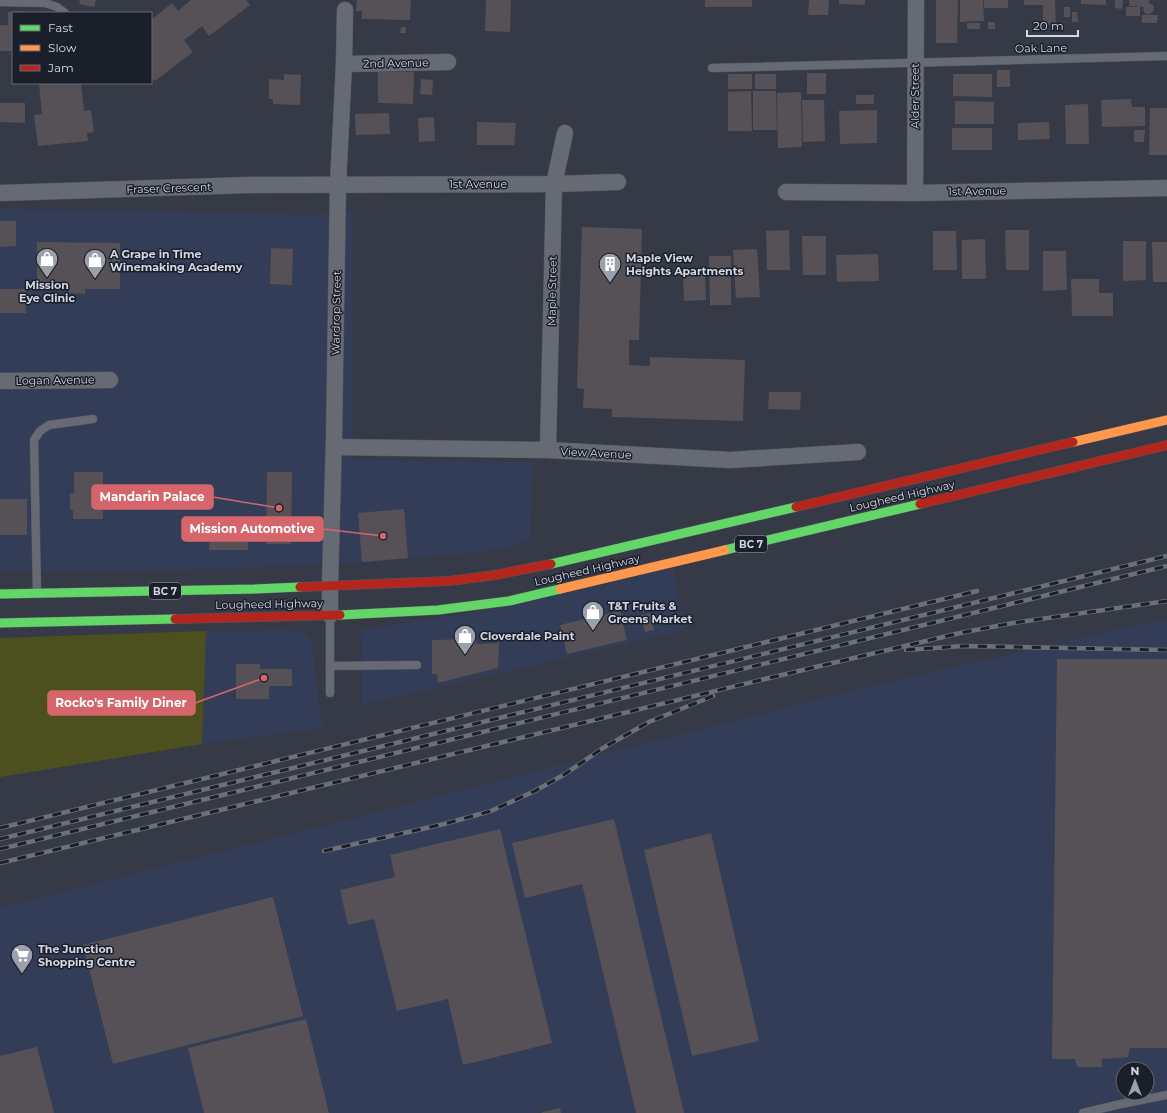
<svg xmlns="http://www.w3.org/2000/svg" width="1167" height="1113" viewBox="0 0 1167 1113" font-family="Montserrat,sans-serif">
<rect width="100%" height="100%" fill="#363a46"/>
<g fill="#343d57" fill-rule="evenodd">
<polygon points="0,209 121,210 310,215 352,212 353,460 533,462 530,540 498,550 354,564 176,570 0,572"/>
<polygon points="673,568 686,630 362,705 361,630 506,607"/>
<path d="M 1167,621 L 1167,1113 L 0,1113 L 0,908 L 867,687 L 1146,623 ZM 1123,1069 L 1147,1069 L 1147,1093 L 1123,1093 Z"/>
<polygon points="290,630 303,633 309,638 312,645 322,728 202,744 206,631"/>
</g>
<polygon fill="#4c501f" points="206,631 202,744 0,777 0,638"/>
<g fill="#565156">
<polygon points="80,0 96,0 94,7 79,4"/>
<polygon points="191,0 246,0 250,5 209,36 202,26 184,40 193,52 155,81 151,77 151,20 172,3 178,11"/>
<polygon points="357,0 411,0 410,20 362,19 362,11 356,11"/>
<polygon points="486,0 511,0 510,32 485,31"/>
<rect x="705" y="0" width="47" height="7"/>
<polygon points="809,0 829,0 828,15 808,15"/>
<polygon points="839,0 865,0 865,5 839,4"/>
<polygon points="936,0 958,0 957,43 936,43"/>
<polygon points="960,0 983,0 984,21 960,22"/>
<rect x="984" y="0" width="24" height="8"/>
<polygon points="1024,0 1055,0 1056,25 1043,25 1043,5 1024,5"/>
<polygon points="1081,0 1106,0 1106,5 1081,4"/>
<polygon points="1115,0 1123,0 1122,9 1115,8"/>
<polygon points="1129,0 1149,0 1149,3 1153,5 1154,8 1153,12 1150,14 1146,14 1144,12 1143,7 1129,6"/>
<rect x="1064" y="7" width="6" height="10"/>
<rect x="1126" y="7" width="14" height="9"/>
<polygon points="24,11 24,13 13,13 13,51 0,51 0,25 8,25 8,12"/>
<polygon points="1072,12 1077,12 1078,22 1072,22"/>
<polygon points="1142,15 1158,15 1157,23 1142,23"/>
<rect x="988" y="22" width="7" height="7"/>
<rect x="967" y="23" width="13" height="6"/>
<polygon points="401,27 406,27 406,33 400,33"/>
<rect x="997" y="70" width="13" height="17"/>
<polygon points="378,72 414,72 413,104 378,103"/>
<rect x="807" y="73" width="19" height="21"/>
<polygon points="284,74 301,75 300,105 273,104 273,99 269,99 269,79 284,80"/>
<rect x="728" y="74" width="24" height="15"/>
<rect x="755" y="74" width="21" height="15"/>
<polygon points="953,74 992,74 992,97 953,96"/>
<polygon points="421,79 433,80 432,95 420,94"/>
<polygon points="39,83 81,83 84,111 91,110 94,132 87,133 88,141 38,146 34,115 42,114"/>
<polygon points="751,91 752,131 728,131 728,92"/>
<polygon points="753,91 776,91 777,130 753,130"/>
<polygon points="801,92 802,147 778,148 777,93"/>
<rect x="856" y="95" width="18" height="9"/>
<polygon points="1131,99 1132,107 1145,107 1145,126 1102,127 1101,100"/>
<polygon points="802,100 824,100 825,141 803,142"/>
<polygon points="955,101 994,102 994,124 955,124"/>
<polygon points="0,103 25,103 25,123 0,122"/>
<polygon points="1088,104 1089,144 1066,144 1065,105"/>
<polygon points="1150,108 1167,108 1167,155 1149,155"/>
<polygon points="877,110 877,143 840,144 839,111"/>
<polygon points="389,113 390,134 356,135 355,114"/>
<polygon points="434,117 435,141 419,142 418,118"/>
<polygon points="477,122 516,123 514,145 477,145"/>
<polygon points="1049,122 1050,139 1018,140 1018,123"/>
<rect x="952" y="128" width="40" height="22"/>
<polygon points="1134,130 1145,130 1144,142 1134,142"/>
<polygon points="0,221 16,221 16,246 0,247"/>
<polygon points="582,227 642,229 639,340 629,340 629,365 650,366 650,357 745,360 743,421 612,417 612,409 583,408 584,389 577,388"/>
<polygon points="789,230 790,270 767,270 766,231"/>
<polygon points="1005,230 1029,230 1029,270 1006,270"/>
<polygon points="933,231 956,231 957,270 933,270"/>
<polygon points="802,236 826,236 826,275 803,275"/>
<polygon points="985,239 986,279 962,279 962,240"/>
<polygon points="1123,241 1146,241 1146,280 1123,281"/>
<polygon points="37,242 120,243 120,289 85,289 85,294 69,293 69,287 37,287"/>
<polygon points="1152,242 1167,242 1167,282 1153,282"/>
<polygon points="271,248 293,249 292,285 270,284"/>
<polygon points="757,249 760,297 736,298 733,250"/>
<polygon points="1043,251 1066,251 1067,290 1043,291"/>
<polygon points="878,254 879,281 837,282 836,255"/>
<polygon points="709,256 731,256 731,305 710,305"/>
<polygon points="705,273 706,300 684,301 683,274"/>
<polygon points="1071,279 1099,279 1099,293 1113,293 1113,316 1072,316"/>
<rect x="0" y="289" width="26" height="24"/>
<polygon points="769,392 801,392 800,410 768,409"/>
<polygon points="74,472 103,472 103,497 109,497 109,510 103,510 103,519 73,519 73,510 70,510 70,493 74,493"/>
<polygon points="267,472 292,472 291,544 266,544"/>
<rect x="0" y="499" width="27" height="36"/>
<polygon points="404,509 408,558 362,562 358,513"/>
<polygon points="210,523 248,523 248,550 209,550"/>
<polygon points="645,604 647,611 641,612 639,606"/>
<polygon points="620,611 627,640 567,654 560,625"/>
<polygon points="650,613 654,630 645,632 641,615"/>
<polygon points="476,639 476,644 499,643 498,668 438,683 437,674 432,674 432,640"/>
<polygon points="1057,659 1167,659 1167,1048 1130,1048 1128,1057 1102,1059 1102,1067 1077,1067 1075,1059 1052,1059"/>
<polygon points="236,664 260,664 260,669 292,669 292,686 269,686 269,699 236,699"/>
<polygon points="614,819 684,1113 636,1113 582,884 525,898 512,843"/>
<polygon points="500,829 552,1043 463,1065 448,999 397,1011 374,919 348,925 340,890 395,877 390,855"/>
<polygon points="711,833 759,1041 692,1056 644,850"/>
<polygon points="273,897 303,1016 113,1064 83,945"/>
<polygon points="306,1019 329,1113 204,1113 188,1048"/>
<polygon points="37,1047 54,1113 0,1113 0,1056"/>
<polygon points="560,1108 561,1113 542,1113 542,1112"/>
</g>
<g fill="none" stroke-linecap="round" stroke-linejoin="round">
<g stroke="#525660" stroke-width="9">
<g id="lane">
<polyline points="0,2 45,3 57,7 65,13"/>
<polyline points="712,68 1167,56"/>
<polyline points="37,593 34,440 40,431 49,425 93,419"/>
<polyline points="330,616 330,693"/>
<polyline points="330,666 417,665"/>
<polyline points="1083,1113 1121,1104 1167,1095"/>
</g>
</g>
<g stroke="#525660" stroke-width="17">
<g id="street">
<polyline points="344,64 448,62"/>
<polyline points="786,192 915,193 1167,188"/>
<polyline points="0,193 249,185 554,184 618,182"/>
<polyline points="915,193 916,0"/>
<polyline points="0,381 110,380"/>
<polyline points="334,447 548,450 730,460 858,452"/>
<polyline points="548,450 554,184 565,133"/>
<polyline points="330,615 330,585 334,437 338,184 344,64 345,10"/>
</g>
</g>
<g stroke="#525660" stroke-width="10">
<g id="fast">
<polyline points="725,550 920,504"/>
<polyline points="551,564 796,507"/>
<polyline points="0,594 255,589 300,587"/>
<polyline points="340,615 438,610 509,601 560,589"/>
<polyline points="0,623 175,619"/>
</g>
</g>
<g stroke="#525660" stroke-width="10">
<g id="slow">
<polyline points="1073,442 1167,420"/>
<polyline points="560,589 725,550"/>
</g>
</g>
<g stroke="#525660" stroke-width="10">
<g id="jam">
<polyline points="920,504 1167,445"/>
<polyline points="796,507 1073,442"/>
<polyline points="300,587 449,581 495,575 551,564"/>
<polyline points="175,619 340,615"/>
</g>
</g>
<use href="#lane" stroke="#666a72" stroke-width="8"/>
<use href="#street" stroke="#666a72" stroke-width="16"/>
<use href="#fast" stroke="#63d668" stroke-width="9"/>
<use href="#slow" stroke="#ff974d" stroke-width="9"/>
<use href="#jam" stroke="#b3261e" stroke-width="9"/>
<g stroke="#6c7079" stroke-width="4.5">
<g id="rail">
<polyline points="906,650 963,646 1167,650"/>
<polyline points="0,828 977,591"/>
<polyline points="0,839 1167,556"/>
<polyline points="0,849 1167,566"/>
<polyline points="324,851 444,824 491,811 535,791 565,774 603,748 649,722 713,696"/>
<polyline points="0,863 765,679 960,633 1013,623 1167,601"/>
</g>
</g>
<use href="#rail" stroke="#1b1f29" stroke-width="3" stroke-dasharray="9" stroke-linecap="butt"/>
</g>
<defs>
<g id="shop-pin" transform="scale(1.15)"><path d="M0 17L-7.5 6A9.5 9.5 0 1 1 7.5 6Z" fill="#9ba0ad" stroke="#1b1f29"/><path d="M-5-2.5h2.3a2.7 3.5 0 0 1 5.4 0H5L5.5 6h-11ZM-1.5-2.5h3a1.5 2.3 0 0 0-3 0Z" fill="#fff"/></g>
<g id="building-pin" transform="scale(1.15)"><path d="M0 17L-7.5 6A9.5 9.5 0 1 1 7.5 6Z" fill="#9ba0ad" stroke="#1b1f29"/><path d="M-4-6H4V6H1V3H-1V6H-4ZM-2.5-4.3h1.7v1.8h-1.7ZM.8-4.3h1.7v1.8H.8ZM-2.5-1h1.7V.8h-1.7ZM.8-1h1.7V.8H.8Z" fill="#fff"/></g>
<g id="supermarket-pin" transform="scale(1.15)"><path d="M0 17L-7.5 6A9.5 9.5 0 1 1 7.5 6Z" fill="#9ba0ad" stroke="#1b1f29"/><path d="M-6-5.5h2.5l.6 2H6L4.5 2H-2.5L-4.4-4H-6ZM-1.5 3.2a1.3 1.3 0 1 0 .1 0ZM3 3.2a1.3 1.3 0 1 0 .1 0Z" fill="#fff"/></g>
</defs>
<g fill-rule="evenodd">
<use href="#shop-pin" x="47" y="259"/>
<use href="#shop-pin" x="95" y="260"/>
<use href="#building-pin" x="610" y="264"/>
<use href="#shop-pin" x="593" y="612"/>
<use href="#shop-pin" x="465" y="636"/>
<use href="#supermarket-pin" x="22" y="955"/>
</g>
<g text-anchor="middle" stroke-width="3" stroke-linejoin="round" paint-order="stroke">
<g fill="#1b1f29" stroke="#9ba0ad" stroke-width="1">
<rect x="735" y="536" width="32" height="16" rx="3"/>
<rect x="149" y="583" width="32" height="16" rx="3"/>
</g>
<g font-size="10" font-weight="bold" fill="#d2d7e5">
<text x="751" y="548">BC 7</text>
<text x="165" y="595">BC 7</text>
</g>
<g font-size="11" fill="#d2d7e5" stroke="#1b1f29">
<text transform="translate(1041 48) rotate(-1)" y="4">Oak Lane</text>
<text transform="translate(396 63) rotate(-1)" y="4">2nd Avenue</text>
<text transform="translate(915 96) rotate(-90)" y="4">Alder Street</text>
<text x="478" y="188">1st Avenue</text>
<text transform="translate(169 188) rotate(-2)" y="4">Fraser Crescent</text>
<text transform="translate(977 191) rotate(-1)" y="4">1st Avenue</text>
<text transform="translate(552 291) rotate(-89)" y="4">Maple Street</text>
<text transform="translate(336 313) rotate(-89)" y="4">Wardrop Street</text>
<text transform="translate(55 380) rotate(-1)" y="4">Logan Avenue</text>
<text transform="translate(596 453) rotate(3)" y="4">View Avenue</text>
<text transform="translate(902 496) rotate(-13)" y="4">Lougheed Highway</text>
<text transform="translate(587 570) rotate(-13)" y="4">Lougheed Highway</text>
<text transform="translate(269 604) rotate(-1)" y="4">Lougheed Highway</text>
</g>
<g font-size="11" font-weight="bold" fill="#d2d7e5" stroke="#1b1f29" text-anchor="start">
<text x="110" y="258">A Grape in Time<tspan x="110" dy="13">Winemaking Academy</tspan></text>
<text x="626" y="262">Maple View<tspan x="626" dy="13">Heights Apartments</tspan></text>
<text x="47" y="289" text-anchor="middle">Mission<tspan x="47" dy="13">Eye Clinic</tspan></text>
<text x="608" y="610">T&amp;T Fruits &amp;<tspan x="608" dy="13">Greens Market</tspan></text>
<text x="480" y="640">Cloverdale Paint</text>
<text x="38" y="953">The Junction<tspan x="38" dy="13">Shopping Centre</tspan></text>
</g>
</g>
<path fill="none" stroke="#d5656a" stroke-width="1.5" d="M279 508L213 497M383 536L323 529M264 678L195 703"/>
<g fill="#d5656a" stroke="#1b1f29" stroke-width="1.5">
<circle cx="279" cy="508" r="4"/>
<circle cx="383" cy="536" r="4"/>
<circle cx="264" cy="678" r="4"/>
</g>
<g fill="#d5656a" stroke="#d5656a" stroke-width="1.5">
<rect x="92" y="485" width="121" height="24" rx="4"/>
<rect x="182" y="517" width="141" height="24" rx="4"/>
<rect x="48" y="691" width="147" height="24" rx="4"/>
</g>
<g font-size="12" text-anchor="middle" font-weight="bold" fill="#fff">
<text x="152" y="501">Mandarin Palace</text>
<text x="252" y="533">Mission Automotive</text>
<text x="121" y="707">Rocko's Family Diner</text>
</g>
<rect x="12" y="12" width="140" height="72" fill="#1b1f29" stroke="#646974"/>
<rect x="20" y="25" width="20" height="6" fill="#63d668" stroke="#646974"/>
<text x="48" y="32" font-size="12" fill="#d2d7e5">Fast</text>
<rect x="20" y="45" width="20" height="6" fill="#ff974d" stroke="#646974"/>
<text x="48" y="52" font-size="12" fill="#d2d7e5">Slow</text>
<rect x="20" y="65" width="20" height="6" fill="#b3261e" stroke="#646974"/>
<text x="48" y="72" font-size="12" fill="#d2d7e5">Jam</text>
<g transform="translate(1135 1081)"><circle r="19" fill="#1b1f29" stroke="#646974"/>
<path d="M0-3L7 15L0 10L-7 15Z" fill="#9ba0ad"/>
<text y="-6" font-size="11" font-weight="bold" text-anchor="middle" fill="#d2d7e5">N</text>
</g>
<path d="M1027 30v6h51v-6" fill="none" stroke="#d2d7e5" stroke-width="2"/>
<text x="1033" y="30" font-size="12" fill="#d2d7e5" stroke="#1b1f29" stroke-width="3" paint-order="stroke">20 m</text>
</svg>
